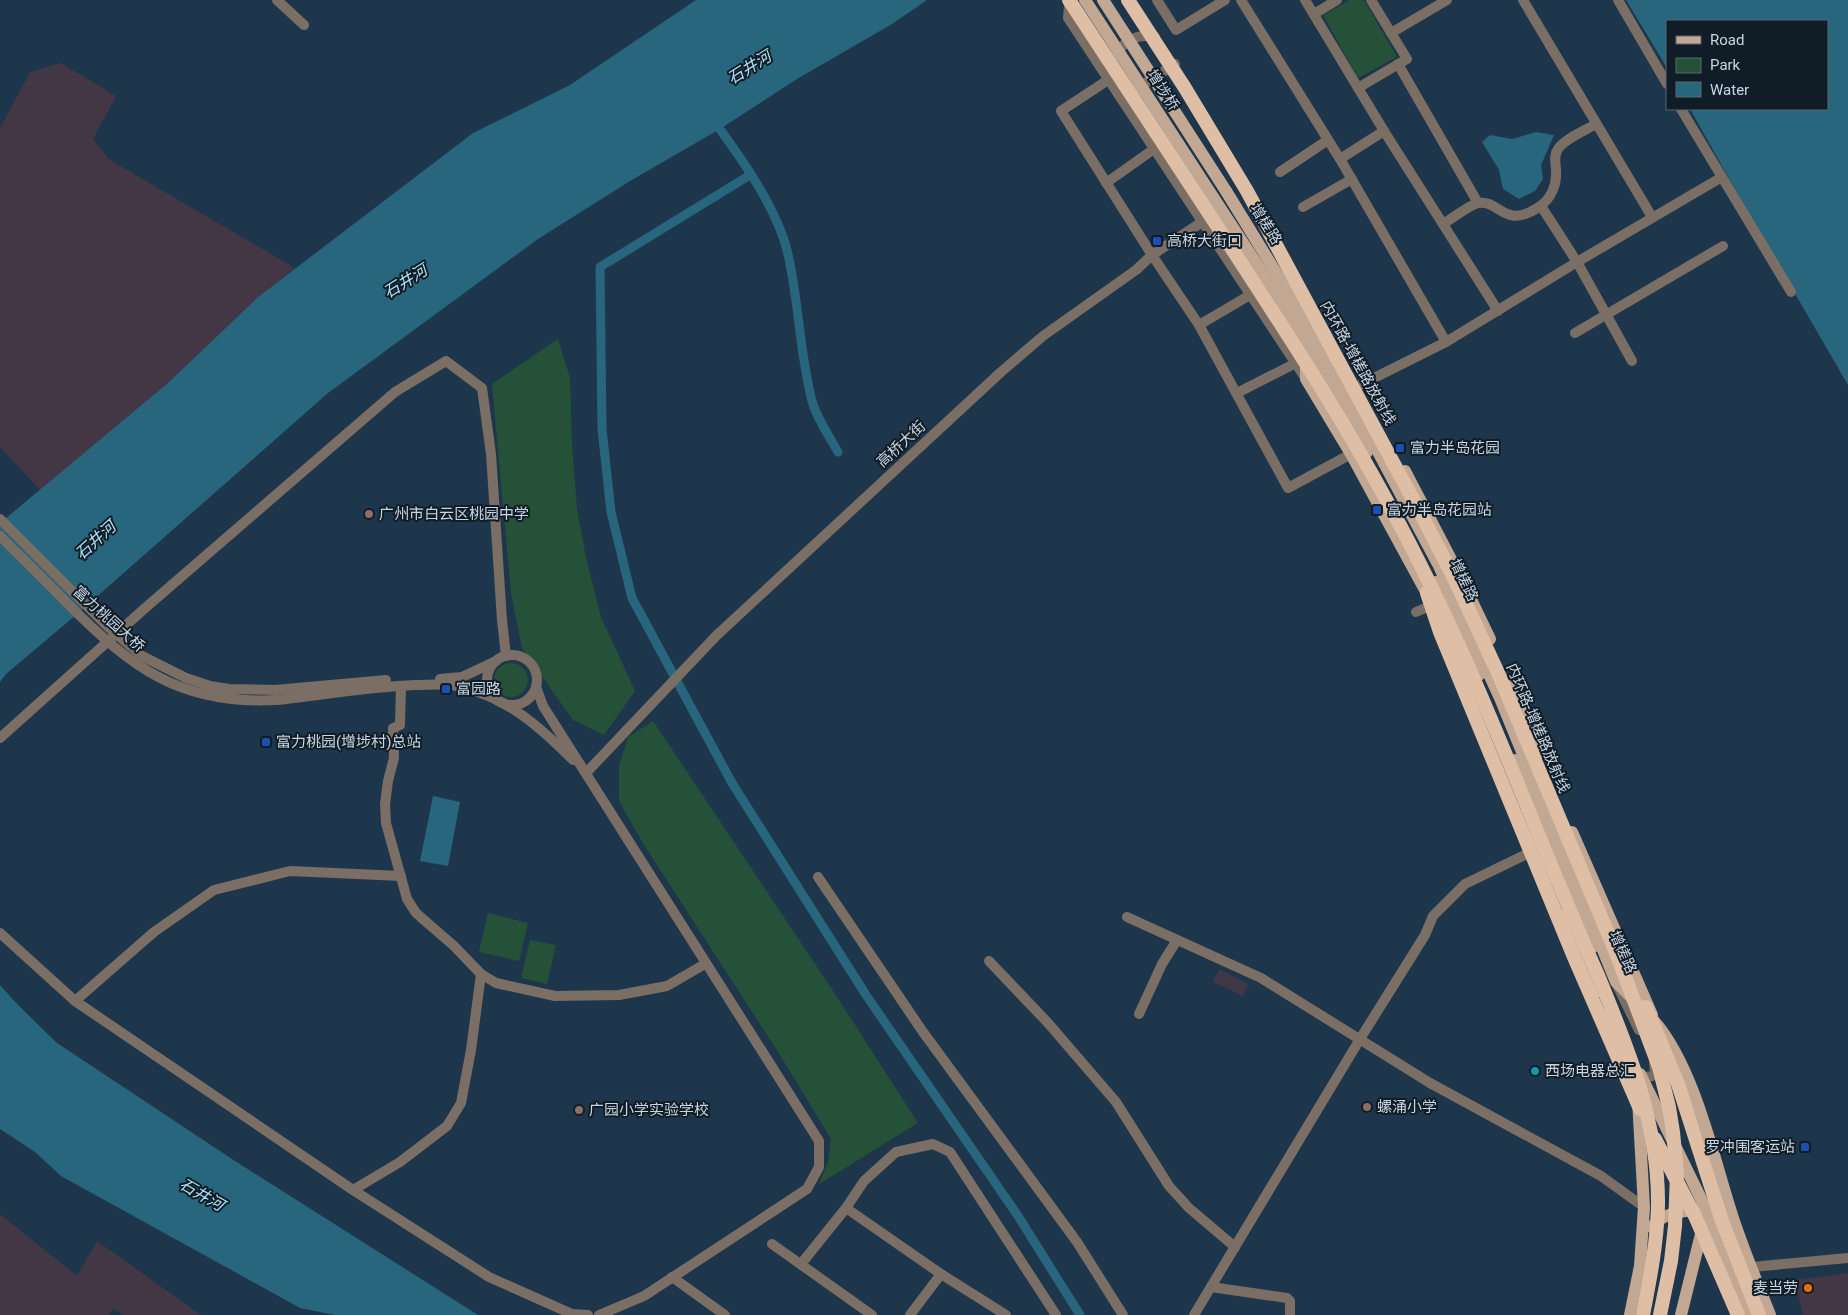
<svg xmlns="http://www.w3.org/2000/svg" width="1848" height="1315" viewBox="0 0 1848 1315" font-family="Roboto,'Noto Sans SC',sans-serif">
<rect width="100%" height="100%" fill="#1d364c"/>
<g fill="#433645">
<polygon points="61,63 116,96 93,139 110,160 295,268 258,297 169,382 40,490 0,447 0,128 30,72"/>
<polygon points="0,1214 77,1276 97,1241 201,1315 123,1315 114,1309 108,1315 0,1315"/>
<polygon points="1848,1273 1848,1315 1803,1315 1795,1280"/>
</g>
<polygon fill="#403747" points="1219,969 1249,984 1243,996 1213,982"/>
<g fill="#255139">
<polygon points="1350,0 1364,0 1397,57 1358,78 1323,15"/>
<polygon points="558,339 570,378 572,443 577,509 586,558 601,617 635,691 604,735 573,720 522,648 511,594 492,384"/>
<circle cx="511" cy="680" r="17"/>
<polygon points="653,721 837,997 918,1123 819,1184 828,1162 831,1139 780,1055 644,845 619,801 619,766 628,737"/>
<polygon points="488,913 528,923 519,961 479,952"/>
<polygon points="530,940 556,945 547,984 521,978"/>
</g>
<g fill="#28667e">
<polygon points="696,0 927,0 892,24 797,79 720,129 630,181 538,239 328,393 76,615 6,674 0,682 0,523 169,382 258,297 473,133 570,85"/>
<polygon points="1626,0 1848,0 1848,385 1750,216 1690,109 1827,109 1827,21 1667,21 1667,68"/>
<polygon points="1536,132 1554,135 1541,165 1543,179 1535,191 1519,199 1503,189 1499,170 1482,142 1490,135 1512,139"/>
<polygon points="433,796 460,802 448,866 420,861"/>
<polygon points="0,985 18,1005 57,1043 235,1161 478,1315 335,1315 300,1308 61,1176 35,1152 0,1129"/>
</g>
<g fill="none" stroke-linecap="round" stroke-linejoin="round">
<g stroke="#28667e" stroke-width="9">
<path d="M 714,121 C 741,158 775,205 787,250 C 799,299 799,351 812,401 C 817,419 829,436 838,452"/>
<polyline points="750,175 600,267 602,429 611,512 632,598 732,783 866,995 1018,1216 1080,1315"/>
</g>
<g stroke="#7b6e64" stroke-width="10">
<polyline points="277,0 304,25"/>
<polyline points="1157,0 1176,30 1225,0"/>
<polyline points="1241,0 1340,159 1446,342"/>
<polyline points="1305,0 1384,131 1498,311"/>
<polyline points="1523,0 1652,217"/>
<polyline points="1618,0 1667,84"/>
<polyline points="1073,1 1069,6 1068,18 1306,379"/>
<polyline points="1314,14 1337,0"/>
<polyline points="1391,33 1447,0"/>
<path d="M 1115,55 C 1125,40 1137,33 1155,37"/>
<polyline points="1398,64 1478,203"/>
<polyline points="1108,80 1061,111 1152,255 1199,325 1288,488 1351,454"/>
<polyline points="1358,88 1407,59 1371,0"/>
<polyline points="1135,90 1175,64"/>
<polyline points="1681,109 1791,292"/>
<polyline points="1340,159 1384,131"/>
<polyline points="1280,172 1328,140"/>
<polyline points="1106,183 1154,149"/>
<polyline points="1541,206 1577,262 1632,361"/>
<polyline points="1303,207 1352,179"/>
<path d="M 1443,224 C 1452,219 1470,204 1479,203 C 1500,200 1504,230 1539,207 C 1551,199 1557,185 1556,171 C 1556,163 1553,156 1558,149 C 1564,139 1586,130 1596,124"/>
<polyline points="1199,325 1250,295"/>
<polyline points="1575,333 1723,246"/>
<polyline points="1348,391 1446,342 1577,262 1722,177"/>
<polyline points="1237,393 1300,361"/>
<polyline points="1416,612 1437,603"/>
<circle cx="512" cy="680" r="25"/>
<polyline points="440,679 462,677 496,661"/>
<polyline points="401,686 400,725 393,728 394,758 388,781 385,804 386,823 407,899 416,913 454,946 481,974 496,983 555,996 619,995 667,986 705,964"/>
<polyline points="536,687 543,706 819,1141 819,1167 807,1189 644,1296 599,1315"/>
<polyline points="275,690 386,680"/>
<path d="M 276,700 C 322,695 368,687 415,685 C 430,685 446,683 461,687 C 507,697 541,728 573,760"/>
<polyline points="0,738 144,609 395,392 446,361 482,388 491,454 502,620 506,656"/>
<polyline points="586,773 716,636 1001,372 1043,336 1136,270 1152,255 1202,222"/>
<polyline points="818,877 923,1032 1077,1242 1123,1315"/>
<polyline points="1127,917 1261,978 1430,1083 1601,1176 1644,1207"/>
<polyline points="0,933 75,1001 353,1190 489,1277 572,1314 588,1315"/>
<polyline points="989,961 1048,1023 1116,1102 1169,1186 1189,1208 1235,1247"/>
<polyline points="1618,987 1639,1030"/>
<polyline points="75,1001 154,932 214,890 290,871 401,876"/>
<polyline points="1139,1014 1162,964 1177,940"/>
<polyline points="1642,1078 1652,1076 1655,1073 1654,1061"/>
<polyline points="353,1190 400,1162 447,1126 461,1103 471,1050 481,974"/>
<polyline points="846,1208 941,1274 910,1315"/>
<polyline points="772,1244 872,1315"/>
<polyline points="801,1264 846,1208 864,1181 896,1152 933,1144 950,1152 1056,1315"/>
<polyline points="1752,1267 1848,1258"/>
<polyline points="941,1274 1006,1315"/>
<polyline points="672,1277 725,1315"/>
<polyline points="1211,1287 1287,1298 1290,1301 1290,1315"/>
<polyline points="1194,1315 1360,1039 1425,935 1433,916 1465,884 1535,850"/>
</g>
<g stroke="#c2a893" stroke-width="12">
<polyline points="1226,191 1296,305 1375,446 1439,566 1500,698 1616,982 1633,999"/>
<polyline points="1213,197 1279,298 1367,452"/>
<polyline points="1306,361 1306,379 1351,454 1431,601"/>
<polyline points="1405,471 1456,569"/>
<polyline points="1436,582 1479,675"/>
<polyline points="1468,593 1490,639"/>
<polyline points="1511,686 1539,753"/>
<polyline points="1515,760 1593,947"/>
<polyline points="1572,832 1652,1015"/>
<polyline points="1564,916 1598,991"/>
<path d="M 1654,1021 C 1694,1067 1713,1156 1732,1215 C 1743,1249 1757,1282 1770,1315"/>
<polyline points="1640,1074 1706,1209 1749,1315"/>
<path d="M 1652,1227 C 1662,1212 1686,1211 1702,1209"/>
<polyline points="1630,1315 1640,1266 1644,1207 1638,1100"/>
<polyline points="1681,1315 1703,1226"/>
</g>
<g stroke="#7b6e64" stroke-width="10">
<polyline points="0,519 109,628 142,656 186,678 210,686 229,689 275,690"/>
<path d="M 0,536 C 22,558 45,580 67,603 C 132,668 180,705 276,700"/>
</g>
<g stroke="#c2a893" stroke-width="12">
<polyline points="1085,0 1213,197"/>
<polyline points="1103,0 1226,191"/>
</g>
<g stroke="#debfa5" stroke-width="14">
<path d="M 1069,0 C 1115,70 1160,140 1206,209 C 1269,306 1333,401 1388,503 C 1451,617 1499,737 1548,858 C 1564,896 1580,935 1597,973 C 1628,1048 1659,1123 1658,1206 C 1657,1243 1650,1279 1643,1315"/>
<polyline points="1128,0 1185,88 1247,191 1422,516 1454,578 1499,675 1615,950 1659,1067 1669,1107 1673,1132 1677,1174 1675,1226 1671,1261 1660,1315"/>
<polyline points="1427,593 1440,632 1574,957 1640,1109"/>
<polyline points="1646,1007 1678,1084 1722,1221 1759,1315"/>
<polyline points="1655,1139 1695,1216 1738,1315"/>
</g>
</g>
<g fill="#1a4fb4" stroke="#111d26" stroke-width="2">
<rect x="1152" y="236" width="10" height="10" rx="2.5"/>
<rect x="1395" y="443" width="10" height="10" rx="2.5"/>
<rect x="1372" y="505" width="10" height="10" rx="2.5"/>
<rect x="441" y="684" width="10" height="10" rx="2.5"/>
<rect x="261" y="737" width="10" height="10" rx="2.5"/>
<rect x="1800" y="1142" width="10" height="10" rx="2.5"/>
</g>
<g fill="#8d6e63" stroke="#111d26" stroke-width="2">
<circle cx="369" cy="514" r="5"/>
<circle cx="1367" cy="1107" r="5"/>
<circle cx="579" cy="1110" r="5"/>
</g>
<circle fill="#0f9aa8" stroke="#111d26" stroke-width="2" cx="1535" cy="1071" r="5"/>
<circle fill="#e8710a" stroke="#111d26" stroke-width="2" cx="1808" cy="1288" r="5"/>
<g text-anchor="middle" stroke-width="4" stroke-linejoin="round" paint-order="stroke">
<g font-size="15" fill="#c7d6e4" stroke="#111d26">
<text transform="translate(1163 90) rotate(57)" y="5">增埗桥</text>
<text transform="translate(1266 224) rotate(58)" y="5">增槎路</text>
<text transform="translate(1358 363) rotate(61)" y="5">内环路-增槎路放射线</text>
<text transform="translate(901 444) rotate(-43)" y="5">高桥大街</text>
<text transform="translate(1464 580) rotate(64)" y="5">增槎路</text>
<text transform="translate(109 619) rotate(42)" y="5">富力桃园大桥</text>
<text transform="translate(1538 728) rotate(67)" y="5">内环路-增槎路放射线</text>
<text transform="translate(1623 952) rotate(66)" y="5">增槎路</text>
</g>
<g font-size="15" fill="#c7d6e4" stroke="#111d26" text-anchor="start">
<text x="1167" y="246">高桥大街口</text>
<text x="1410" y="453">富力半岛花园</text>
<text x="1387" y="515">富力半岛花园站</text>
<text x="379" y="519">广州市白云区桃园中学</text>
<text x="456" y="694">富园路</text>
<text x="276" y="747">富力桃园(增埗村)总站</text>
<text x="1545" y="1076">西场电器总汇</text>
<text x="1377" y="1112">螺涌小学</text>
<text x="589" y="1115">广园小学实验学校</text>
<text x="1795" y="1152" text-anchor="end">罗冲围客运站</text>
<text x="1798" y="1293" text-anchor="end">麦当劳</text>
</g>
<g font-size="16" font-style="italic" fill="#aee2f9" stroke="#111d26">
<text transform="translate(749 67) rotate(-32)" y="6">石井河</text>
<text transform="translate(405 281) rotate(-32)" y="6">石井河</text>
<text transform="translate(95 540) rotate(-42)" y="6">石井河</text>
<text transform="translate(202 1194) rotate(30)" y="6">石井河</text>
</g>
</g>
<rect x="1666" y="20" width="162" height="90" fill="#111d26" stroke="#5a6772"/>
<rect x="1676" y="36" width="25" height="8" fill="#c2a893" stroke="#5a6772"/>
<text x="1710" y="45" font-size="15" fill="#c7d6e4">Road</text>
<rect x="1676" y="58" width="25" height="15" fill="#255139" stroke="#5a6772"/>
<text x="1710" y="70" font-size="15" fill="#c7d6e4">Park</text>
<rect x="1676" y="82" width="25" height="15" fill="#28667e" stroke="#5a6772"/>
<text x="1710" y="95" font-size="15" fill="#c7d6e4">Water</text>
</svg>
